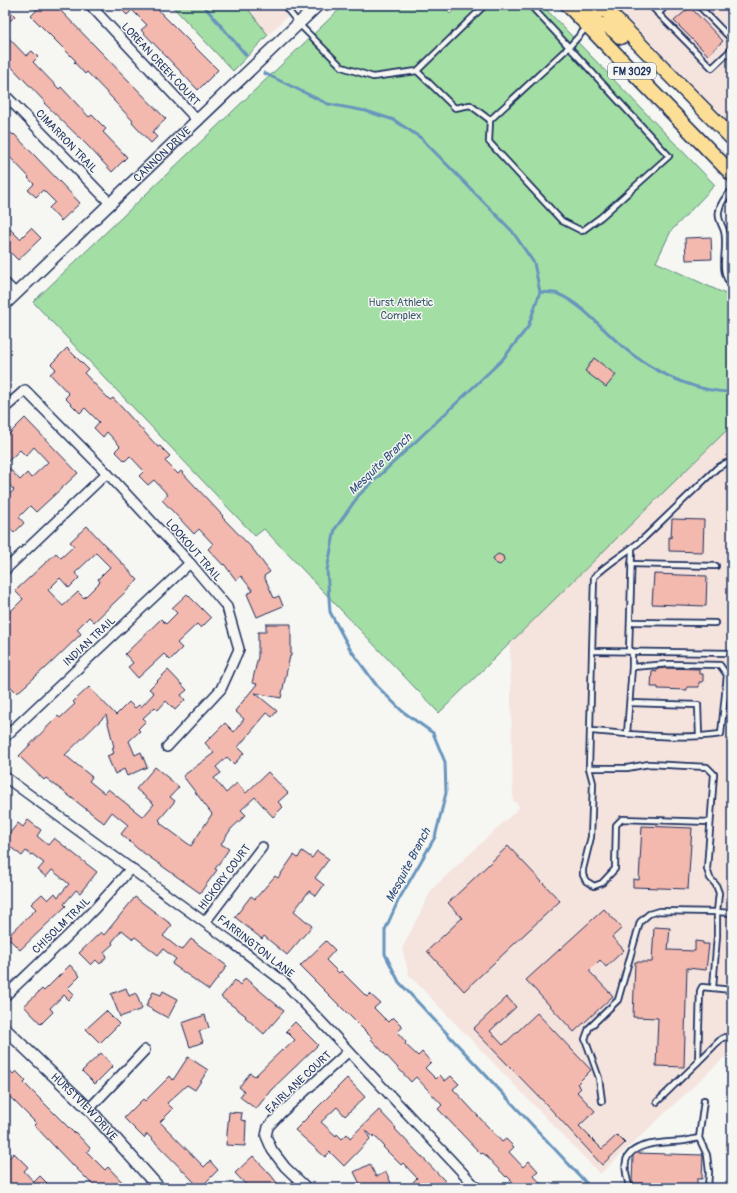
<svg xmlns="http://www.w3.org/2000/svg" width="737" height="1193" viewBox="0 0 737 1193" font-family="Pangolin,sans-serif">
<rect width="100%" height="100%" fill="#f6f6f2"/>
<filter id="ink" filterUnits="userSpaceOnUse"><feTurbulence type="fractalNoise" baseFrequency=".025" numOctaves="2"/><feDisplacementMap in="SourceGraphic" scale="8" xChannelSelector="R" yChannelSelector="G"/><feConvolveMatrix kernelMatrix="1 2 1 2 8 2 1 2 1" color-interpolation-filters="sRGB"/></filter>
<g filter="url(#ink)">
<g fill="#f5e3de">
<polygon points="245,5 299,5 268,35"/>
<polygon points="614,5 732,5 732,120 724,117"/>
<polygon points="732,425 732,1002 730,1052 600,1174 409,975 402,949 432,889 520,807 513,800 510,643"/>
</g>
<g fill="#a3dea4" stroke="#5f8681">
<polygon points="171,5 245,5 268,35 233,71"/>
<polygon points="344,5 441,5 450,14 459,5 542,5 715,185 671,231 656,262 732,297 732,425 439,713 264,529 255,536 33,302"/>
</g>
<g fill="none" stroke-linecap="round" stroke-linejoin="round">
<g stroke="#6795bd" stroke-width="3">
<polyline points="203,5 246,55"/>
<polyline points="264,73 328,104 366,111 394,120 421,138 512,231 534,263 540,292 528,327 502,360 359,495 335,529 327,570 330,612 350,649 377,686 402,711 433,733 445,762 446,793 435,837 398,901 385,930 385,954 399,982 591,1188"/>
<path d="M 540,292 C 545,293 553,292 558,294 C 587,306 610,340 636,357 C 663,376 698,392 732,392"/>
</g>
</g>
<g fill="#f3b8ae" stroke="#1b2f5e" fill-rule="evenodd">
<polygon points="31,5 57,5 62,10 61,11 166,119 152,132 157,137 151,143 132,123 133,121 113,100 114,100 87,72 85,74 74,62 76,61 31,16 37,10"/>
<polygon points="117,5 153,5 218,70 198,90 141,30 147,25 132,10 127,15"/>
<polygon points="5,6 15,16 5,26"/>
<polygon points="690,7 723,41 708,55 674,21"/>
<polygon points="5,34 26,56 32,51 38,57 33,62 59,89 61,87 89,117 92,115 106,129 103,132 127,157 112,172 88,146 44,103 45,102 5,60"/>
<polygon points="5,127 13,135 14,134 80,203 61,221 49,208 55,202 43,190 36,197 28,190 34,184 28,178 29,177 5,152"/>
<polygon points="5,224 20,239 31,228 41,238 18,260 5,247"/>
<polygon points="711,237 712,259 686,260 685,238"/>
<polygon points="67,348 88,369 84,373 110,400 113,398 158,447 160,446 170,456 165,461 178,474 181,471 223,516 222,517 252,548 270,572 264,576 274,598 279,596 283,606 257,617 247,594 253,591 241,576 236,580 224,564 223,565 208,549 213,544 199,529 194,534 162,500 168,495 154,480 148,485 139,476 144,471 130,456 125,461 115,451 120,446 107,432 103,437 94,428 99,422 85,408 80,413 65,398 69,394 50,374 56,369 51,364"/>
<polygon points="594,358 616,375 606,387 585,371"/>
<polygon points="25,418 78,473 36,512 30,506 19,517 24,523 14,533 5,523 5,499 14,490 5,480 5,464 20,480 27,473 31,478 48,462 34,447 26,456 20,450 5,464 5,438"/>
<polygon points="672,519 704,520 703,552 669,551 669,537 671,538"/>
<path d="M 87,526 L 138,580 L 94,622 L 89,617 L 77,629 L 81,634 L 45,669 L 44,669 L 17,693 L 9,685 L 5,689 L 5,617 L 23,599 L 15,591 L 56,553 L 61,558 L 74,546 L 70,542 ZM 96,553 L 110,567 L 98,579 L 100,582 L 84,598 L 78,592 L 63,606 L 48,590 L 60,578 L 69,588 L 79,578 L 75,573 Z"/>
<polygon points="498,554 503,556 504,561 500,565 495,563 493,558"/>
<polygon points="654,574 707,576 706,606 652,604"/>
<polygon points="187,594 211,618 201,628 197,624 177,643 182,648 170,660 164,654 138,678 128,667 133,663 125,654 161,619 166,624 177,613 172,608"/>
<polygon points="266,624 291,624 291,656 290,656 281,698 255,693 277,711 272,717 267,713 238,747 244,753 234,764 227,757 216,767 221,773 214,778 226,793 237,783 246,793 268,772 288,793 278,802 283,807 273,817 255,797 241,810 246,815 231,829 221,844 229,849 215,869 217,870 200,893 138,849 121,834 128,825 112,812 104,823 46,778 44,780 19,756 58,716 60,718 75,704 73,702 89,687 116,715 129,702 135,708 139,705 141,707 154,693 149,689 168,670 187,690 181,695 185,700 175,710 166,701 158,710 155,707 143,718 146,721 138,729 140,731 129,741 135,755 141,752 147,767 127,776 124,769 115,774 107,756 114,753 112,748 114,747 106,715 65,755 92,777 89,781 104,793 108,789 143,817 154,804 136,789 155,767 179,787 170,797 175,801 159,820 161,822 160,823 191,846 212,814 183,776 214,753 205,743 225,723 234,732 244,719 235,711 257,684 252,683 258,657 258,632 266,632"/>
<polygon points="666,668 699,669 699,674 703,674 703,682 699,682 699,687 687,687 687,690 658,689 658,687 651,687 652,670 657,671 657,669"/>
<polygon points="28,820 41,830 37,836 48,845 54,838 97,872 80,893 76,890 64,904 66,906 20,950 7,937 36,909 31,904 42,894 48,900 55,893 58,897 69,884 52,870 46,877 38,870 44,863 32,854 31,855 26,851 22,856 5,843 5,839 18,823 23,827"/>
<polygon points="642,826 692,828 688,889 633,887 633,879 639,880"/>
<polygon points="508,846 560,901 464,991 427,951 462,918 448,903"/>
<polygon points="302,851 312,858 317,851 329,859 315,878 324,885 316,896 309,891 294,911 312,926 287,955 264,936 262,939 235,917 251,896 255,899 275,876 278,878 294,855 298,858"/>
<polygon points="135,897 172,925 163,936 177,947 182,950 191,939 227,966 209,990 172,964 176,959 163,949 158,955 135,937 133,939 122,930 112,942 113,944 104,952 107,956 100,964 96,960 91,965 79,953 101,932 104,935"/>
<polygon points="604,909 622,928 612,937 624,950 606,967 600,960 589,971 613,996 574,1032 526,980"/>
<polygon points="654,927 670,928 668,950 695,951 695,941 703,942 703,944 709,944 706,970 687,968 684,1067 656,1066 658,1018 633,1017 635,962 652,962"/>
<polygon points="326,941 335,950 326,960 339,973 341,971 367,997 370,994 380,1003 374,1008 388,1022 393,1017 403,1027 397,1032 406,1042 405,1044 418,1056 422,1052 431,1062 425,1068 436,1079 440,1075 445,1081 451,1076 459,1084 453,1089 502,1142 506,1139 514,1147 509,1152 523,1167 529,1161 538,1171 533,1175 545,1188 519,1188 507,1176 506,1177 483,1153 481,1154 438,1109 442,1105 416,1077 411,1082 371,1039 372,1038 300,966"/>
<polygon points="70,965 80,976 68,988 74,994 69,1000 64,995 50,1008 53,1012 41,1024 24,1006 42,989 44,991"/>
<polygon points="245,978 284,1011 264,1034 245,1017 246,1016 221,997 235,980 240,985"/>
<polygon points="126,988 129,996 136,993 142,1009 120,1017 111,994"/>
<polygon points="163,991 178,999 168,1018 146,1006 153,992 161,995"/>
<polygon points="507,997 516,1007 490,1031 503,1045 537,1013 591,1070 577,1084 581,1088 577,1092 595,1111 579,1126 602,1149 617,1135 625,1143 602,1165 546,1104 473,1029"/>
<polygon points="106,1011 119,1024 100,1043 86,1029"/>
<polygon points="205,1015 209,1028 199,1031 203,1042 190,1047 182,1023"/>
<polygon points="295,1022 318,1045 271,1090 256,1109 240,1097 244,1091 239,1087 250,1073 255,1076 282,1050 283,1051 295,1040 286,1031"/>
<polygon points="101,1053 113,1066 95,1084 82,1071"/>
<polygon points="188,1057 208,1070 195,1090 187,1085 167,1103 173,1109 160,1122 204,1167 210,1161 218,1170 200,1188 147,1134 144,1138 124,1118 143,1099 145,1101 170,1076 173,1080"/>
<polygon points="5,1065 13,1074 16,1071 26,1081 24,1083 74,1133 75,1132 90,1148 87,1152 105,1170 108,1167 128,1188 96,1188 73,1165 73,1166 34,1125 36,1123 5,1092"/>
<polygon points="347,1078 365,1097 345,1116 337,1107 321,1122 336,1136 337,1134 342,1139 347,1134 350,1138 379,1110 396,1128 395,1129 445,1181 437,1188 416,1188 412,1183 417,1178 403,1163 401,1165 383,1147 384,1146 374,1135 373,1137 365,1129 370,1139 344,1166 330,1152 325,1157 295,1130"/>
<polygon points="229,1112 242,1113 241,1120 246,1121 245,1146 226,1145"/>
<polygon points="14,1153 28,1167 24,1171 34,1182 40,1176 52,1188 13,1188 5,1179 5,1162"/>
<polygon points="636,1153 703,1155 702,1179 697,1179 697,1188 677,1188 677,1184 632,1183 633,1156"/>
<polygon points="253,1156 270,1174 281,1188 249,1188 235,1173"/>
<polygon points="370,1164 376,1177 386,1172 392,1185 386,1188 362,1188 354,1172"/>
</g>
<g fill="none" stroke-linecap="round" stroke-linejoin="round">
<g stroke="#1b2f5e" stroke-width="8">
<g id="service">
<polyline points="284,5 299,24 342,67 373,77 417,71 485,5"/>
<polyline points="530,5 569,47 587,27"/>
<polyline points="650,5 712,68 732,49"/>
<polyline points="698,5 732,40"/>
<polyline points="658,14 667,5"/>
<polyline points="417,71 455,108 470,105 490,120 489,142 562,221 582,231 601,217 669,156 569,47 490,120"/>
<path d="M 732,190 C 727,195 720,203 719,211 C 717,219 722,224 724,231 C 729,248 717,272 732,285"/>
<path d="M 732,463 L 726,463 L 717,468 L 644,538 C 628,552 609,562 594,577 L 589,768 L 627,768 L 649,764 L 707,767 L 714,774 L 707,869 L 710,878 L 716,885 L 719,893 L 717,912 L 732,913"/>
<polyline points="631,564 716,566"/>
<polyline points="630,622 715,623"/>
<polyline points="592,651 732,653"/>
<polyline points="629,651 632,548"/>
<polyline points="630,703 698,705 699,736"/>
<path d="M 590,731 C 633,734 678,740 721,734 L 727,675 L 720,665 L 669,664 L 632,667 L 632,651"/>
<polyline points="627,734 632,667"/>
<polyline points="589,768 593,783 591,837 583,869 583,875 586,881 594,886 602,883 615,869 616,825 622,819 710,822"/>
<polyline points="698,1062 721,1039 725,1037 732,1039"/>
<polyline points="704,1100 699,1138 707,1155 709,1172 708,1188"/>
<polyline points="602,1101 599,1078 585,1039 589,1028 618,1000 640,922 649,914 659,911 717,912 717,936 713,988"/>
<polyline points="657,1102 698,1062 700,991 702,987 732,990"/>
<path d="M 634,1188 L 629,1186 C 627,1178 624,1170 626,1161 C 631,1141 668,1143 684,1141 C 689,1140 694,1139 699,1138"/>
</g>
</g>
<g stroke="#1b2f5e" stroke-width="12">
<g id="minor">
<polyline points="90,5 198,121"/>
<polyline points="5,95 111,204"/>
<polyline points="5,283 16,294"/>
<polyline points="5,408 25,390 107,473 190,563 227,607 239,649 221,689 167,747"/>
<polyline points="5,570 107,473"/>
<polyline points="5,737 190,563"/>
<polyline points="5,777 233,943 284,982 477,1188"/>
<polyline points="205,922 262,847"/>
<path d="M 5,996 C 49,954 93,914 131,868"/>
<polyline points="89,1109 145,1050"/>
<polyline points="307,1188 285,1167 272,1150 266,1136 268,1127 281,1113 348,1052"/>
</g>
</g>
<g stroke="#1b2f5e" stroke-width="14">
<g id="tertiary">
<path id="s1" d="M 5,304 L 318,5"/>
<path id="s2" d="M 5,1029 L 89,1109 L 159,1188"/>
</g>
</g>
<g stroke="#1b2f5e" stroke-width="17">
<g id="primary">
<polyline points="568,5 732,174"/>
<polyline points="583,5 594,13 605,9"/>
<polyline points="601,5 732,138"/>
<path d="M 588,25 C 605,23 609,25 621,37"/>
</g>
</g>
<use href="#service" stroke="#f6f6f2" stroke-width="4.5"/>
<use href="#minor" stroke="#f6f6f2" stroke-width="9"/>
<use href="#tertiary" stroke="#f6f6f2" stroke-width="11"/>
<use href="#primary" stroke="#fcde96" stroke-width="14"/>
</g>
</g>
<g text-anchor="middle" stroke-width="3" stroke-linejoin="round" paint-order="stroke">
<rect fill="#f6f6f2" stroke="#5d6b8a" stroke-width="1" x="608" y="63" width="48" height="16" rx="3"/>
<g font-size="10" font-weight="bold" fill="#1b2f5e">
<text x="632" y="75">FM 3029</text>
</g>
<g font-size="11" fill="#1b2f5e" stroke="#f6f6f2">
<text transform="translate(161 64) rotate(47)" y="4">LOREAN CREEK COURT</text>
<text transform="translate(67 141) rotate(46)" y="4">CIMARRON TRAIL</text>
<text dy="4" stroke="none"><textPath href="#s1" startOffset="217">CANNON DRIVE</textPath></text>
<text transform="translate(194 550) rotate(49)" y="4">LOOKOUT TRAIL</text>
<text transform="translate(89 641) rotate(-43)" y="4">INDIAN TRAIL</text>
<text transform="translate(224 877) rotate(-53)" y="4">HICKORY COURT</text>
<text transform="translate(61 925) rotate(-44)" y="4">CHISOLM TRAIL</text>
<text transform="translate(256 946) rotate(38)" y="4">FARRINGTON LANE</text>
<text transform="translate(298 1082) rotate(-43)" y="4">FAIRLANE COURT</text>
<text dy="4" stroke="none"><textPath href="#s2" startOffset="111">HURSTVIEW DRIVE</textPath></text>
</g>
<g font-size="11" fill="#3d5b70" stroke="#f6f6f2">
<text x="401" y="306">Hurst Athletic<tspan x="401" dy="13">Complex</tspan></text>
</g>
<g font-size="12" font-style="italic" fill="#34517e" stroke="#f6f6f2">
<text transform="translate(380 464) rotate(-44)" y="4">Mesquite Branch</text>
<text transform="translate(408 865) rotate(-62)" y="4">Mesquite Branch</text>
</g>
</g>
<rect width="737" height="1193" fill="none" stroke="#f6f6f2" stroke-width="20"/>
<rect x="10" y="10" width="717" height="1173" fill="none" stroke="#1b2f5e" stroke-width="1.5" filter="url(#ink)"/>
</svg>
